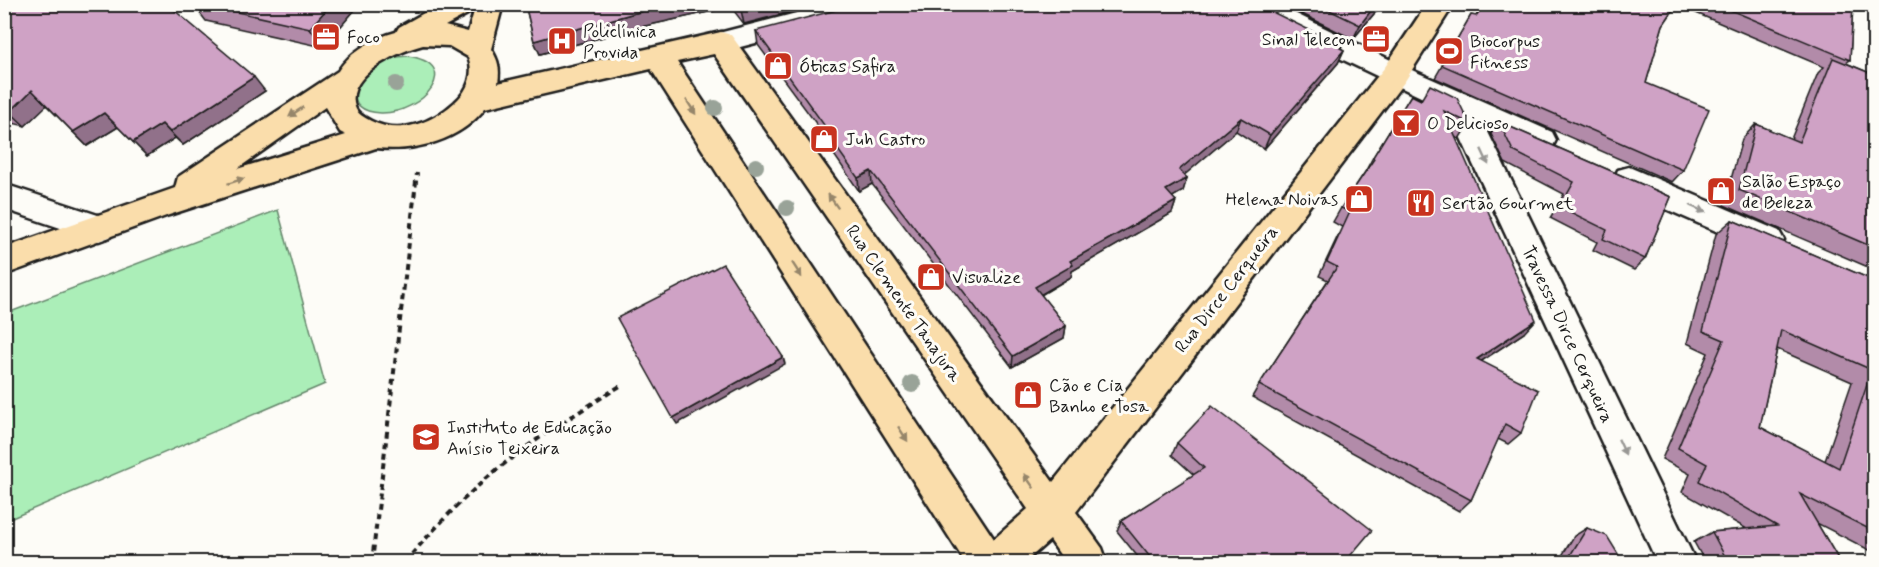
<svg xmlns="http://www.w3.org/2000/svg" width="1879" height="567" viewBox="0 0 1879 567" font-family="Mynerve,sans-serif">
<rect width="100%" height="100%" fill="#fdfcf7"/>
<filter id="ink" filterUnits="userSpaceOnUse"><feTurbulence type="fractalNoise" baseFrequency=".0167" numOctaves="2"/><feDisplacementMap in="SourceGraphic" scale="12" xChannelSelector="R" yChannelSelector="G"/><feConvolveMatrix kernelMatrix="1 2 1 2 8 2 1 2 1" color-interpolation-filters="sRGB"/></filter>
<g filter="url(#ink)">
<g fill="#abeeb8" stroke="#64856a" stroke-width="1.5">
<path d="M 407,56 C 466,64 422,114 381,113 C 339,111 355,76 380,62 C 388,57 398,57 407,56 Z"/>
<polygon points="278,210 325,384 5,521 5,314"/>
</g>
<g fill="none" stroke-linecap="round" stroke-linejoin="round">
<g stroke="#1c1c1c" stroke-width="5">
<g id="minor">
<polygon points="831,4 883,4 880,11 721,52 711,49 707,42 711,35"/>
<polygon points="1238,4 1276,4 1405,67 1552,132 1556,140 1552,148 1541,151 1486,128 1696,562 1657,562 1448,110 1241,11"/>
<polygon points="1629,167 1779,231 1784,240 1779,249 1768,253 1757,249 1618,188 1614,179 1618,170"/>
<polygon points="4,184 110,219 115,228 110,237 99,241 4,209"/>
</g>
</g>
<g stroke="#1c1c1c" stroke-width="5">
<path id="major" d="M 440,4 L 503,4 L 491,49 C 499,61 500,70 498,83 L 721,32 L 731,35 L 1053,482 L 1385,67 L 1427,4 L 1454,4 L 1405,81 L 1076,512 L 1102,548 L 1107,562 L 1065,562 L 1050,540 L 1025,562 L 965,562 L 651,69 L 485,108 C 460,141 415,152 376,148 L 169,215 L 4,275 L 4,248 L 175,188 L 178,177 L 338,71 C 351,51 374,38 396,32 L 399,27 ZM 476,5 L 468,32 L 445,26 L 473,11 ZM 423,45 L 449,46 L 468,57 C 475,73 468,91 455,102 C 433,122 400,136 371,121 C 365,118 357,114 355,107 C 344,75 400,51 423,45 ZM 714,54 L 1028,509 L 994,539 L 677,62 ZM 325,107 L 340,132 L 346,135 L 237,169 Z"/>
</g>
<g stroke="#1c1c1c" stroke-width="4" stroke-dasharray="6 4.5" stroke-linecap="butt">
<polyline points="372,562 417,173"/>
<path d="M 405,562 C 438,524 473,487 513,457 C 547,431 584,409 620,386"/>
</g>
<use href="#minor" fill="#fdfcf7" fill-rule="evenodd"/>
<use href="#major" fill="#faddab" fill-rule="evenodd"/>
</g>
<g fill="#99a398">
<circle cx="396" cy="84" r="8"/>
<circle cx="715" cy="108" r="8"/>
<circle cx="756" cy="166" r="8"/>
<circle cx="787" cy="208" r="8"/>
<circle cx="912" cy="384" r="9"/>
</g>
<g fill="#b28ba9" stroke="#1c1c1c" stroke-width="1.5" fill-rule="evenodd">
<polygon points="4,4 265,91 183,145 175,138 147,156 118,127 87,146 46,105 25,126 4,121"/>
<polygon points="193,4 360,4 323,47 206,21"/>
<polygon points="525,4 820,4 744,24 731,7 636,28 540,54 534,41"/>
<polygon points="1282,4 1380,4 1378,9 1353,39"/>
<polygon points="1485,4 1853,4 1850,60 1846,63 1875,75 1875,270 1724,205 1742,139 1756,124 1791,139 1818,73 1824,67 1677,5 1663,25 1646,83 1683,170 1672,182 1435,78 1471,15 1476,16"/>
<polygon points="756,31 1341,48 1344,50 1338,63 1264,149 1236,131 1184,175 1187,178 1183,191 1172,197 1176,201 1172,213 1072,271 1071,277 1041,295 1066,326 1064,338 1012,367 872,184 859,191 826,143 826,137 758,45"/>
<polygon points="1411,95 1469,123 1459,139 1455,137 1524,333 1481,361 1521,433 1508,444 1498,439 1471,500 1459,511 1252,397 1259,385 1328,280 1319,276 1342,227 1333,222 1341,208 1365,172 1373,157"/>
<polygon points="1499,122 1671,197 1645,259 1634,270 1593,250 1597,242 1550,218 1564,194 1505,163 1491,134"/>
<path d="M 1732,220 L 1875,281 L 1875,553 L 1817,523 L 1840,562 L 1705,562 L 1694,542 L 1712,532 L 1747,529 L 1682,492 L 1690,474 L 1662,459 L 1708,353 L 1687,343 L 1716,234 ZM 1777,349 L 1852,382 L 1825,461 L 1760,427 Z"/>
<polygon points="1177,443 1345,562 1142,562 1117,531 1121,521 1194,475 1172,455"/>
<polygon points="1587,528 1623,562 1558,562 1574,536"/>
</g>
<g fill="#91718a" stroke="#1c1c1c" stroke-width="1.5">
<polygon points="331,4 360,4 323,47 310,28"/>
<polygon points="674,4 731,4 731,7 636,28 540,54 534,41 631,14"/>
<polygon points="764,4 820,4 744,24 741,10"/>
<polygon points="1376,4 1380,4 1378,9 1353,39 1360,25"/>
<polygon points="1342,46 1336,59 1344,50 1338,63 1264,149 1270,135"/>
<polygon points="254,77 265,91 183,145 170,132"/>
<polygon points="32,90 47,105 25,126 10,112"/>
<polygon points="104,113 118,127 87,146 73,132"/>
<polygon points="1241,118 1236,131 1175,183 1179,170"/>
<polygon points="162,124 175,138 147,156 133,142"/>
<polygon points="871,171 872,184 859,191 858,178"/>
<polygon points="1187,178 1183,191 1162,203 1166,190"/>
<polygon points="1176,201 1172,213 1072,271 1071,277 1033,299 1035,287 1070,261"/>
<polygon points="1536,320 1524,333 1465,372 1477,359"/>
<polygon points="1066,326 1064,338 1012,367 1013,356"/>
<polygon points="783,357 785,364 677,424 673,418"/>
</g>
<g fill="#cfa2c5" stroke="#1c1c1c" stroke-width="1.5" fill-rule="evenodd">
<polygon points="4,4 154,4 174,10 254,77 170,132 162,124 133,142 104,113 73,132 32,90 10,112 4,111"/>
<polygon points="201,4 331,4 310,28"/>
<polygon points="525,4 674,4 631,14 534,41"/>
<polygon points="736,4 764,4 741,10"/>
<polygon points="859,4 1256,4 1342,46 1340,48 1344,50 1270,135 1241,118 1179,170 1187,178 1166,190 1176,201 1070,261 1073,265 1035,287 1066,326 1013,356 871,171 858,178 824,130 827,129 756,31"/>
<polygon points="1317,4 1376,4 1360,25"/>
<polygon points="1485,4 1677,4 1663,25 1646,83 1709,109 1683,170 1442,65 1471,15 1476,16"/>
<polygon points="1716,4 1853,4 1850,60"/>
<polygon points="1833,58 1875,75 1875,248 1739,190 1756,124 1799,142"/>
<polygon points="1430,85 1457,98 1469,123 1444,111 1536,320 1477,359 1538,390 1521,433 1505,424 1471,500 1259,385 1337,267 1327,262 1350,212 1341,208 1374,159 1373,157 1411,95 1421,100"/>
<polygon points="1499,122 1671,197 1645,259 1603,239 1607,230 1560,207 1574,182 1513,151"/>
<path d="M 1732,220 L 1875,281 L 1875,532 L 1800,494 L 1840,562 L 1728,562 L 1712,532 L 1777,526 L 1699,481 L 1707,464 L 1678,448 L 1724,340 L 1703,331 ZM 1781,330 L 1872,370 L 1839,468 L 1760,427 Z"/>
<polygon points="723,264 783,357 673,418 617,318"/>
<polygon points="1212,406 1372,530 1345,562 1154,562 1121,521 1204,468 1177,443"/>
<polygon points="1587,528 1607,536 1623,562 1566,562"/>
</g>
<defs><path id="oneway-solid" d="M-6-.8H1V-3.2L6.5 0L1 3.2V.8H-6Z" transform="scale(1.5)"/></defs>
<g fill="#96866b">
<use href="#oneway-solid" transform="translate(691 107) rotate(57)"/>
<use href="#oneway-solid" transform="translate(296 112) rotate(146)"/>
<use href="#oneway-solid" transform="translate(236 181) rotate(-18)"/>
<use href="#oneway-solid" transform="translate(833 201) rotate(-125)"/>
<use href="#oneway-solid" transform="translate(797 270) rotate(57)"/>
<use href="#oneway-solid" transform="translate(903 434) rotate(57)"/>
<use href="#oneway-solid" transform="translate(1029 481) rotate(-125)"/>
</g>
<g fill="#989794">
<use href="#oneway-solid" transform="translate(1485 157) rotate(65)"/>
<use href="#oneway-solid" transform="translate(1698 209) rotate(24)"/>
<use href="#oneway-solid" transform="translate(1622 447) rotate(65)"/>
</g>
</g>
<defs>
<g id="office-square" transform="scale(1.5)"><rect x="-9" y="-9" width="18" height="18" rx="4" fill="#c8321e" stroke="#fdfcf7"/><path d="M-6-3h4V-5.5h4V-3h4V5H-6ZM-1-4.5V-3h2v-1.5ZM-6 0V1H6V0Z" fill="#fff"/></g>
<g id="hospital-square" transform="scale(1.5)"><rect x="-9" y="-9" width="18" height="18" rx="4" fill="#c8321e" stroke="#fdfcf7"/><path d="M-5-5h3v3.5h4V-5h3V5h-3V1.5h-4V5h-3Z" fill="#fff"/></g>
<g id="stadium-square" transform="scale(1.5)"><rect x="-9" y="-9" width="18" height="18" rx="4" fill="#c8321e" stroke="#fdfcf7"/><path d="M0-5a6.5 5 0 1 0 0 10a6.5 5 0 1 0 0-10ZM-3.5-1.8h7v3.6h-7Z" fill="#fff"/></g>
<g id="shop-square" transform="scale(1.5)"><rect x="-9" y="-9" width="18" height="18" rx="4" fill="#c8321e" stroke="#fdfcf7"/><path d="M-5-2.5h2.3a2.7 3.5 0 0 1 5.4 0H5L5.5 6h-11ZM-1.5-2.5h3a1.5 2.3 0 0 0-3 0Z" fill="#fff"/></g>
<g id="bar-square" transform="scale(1.5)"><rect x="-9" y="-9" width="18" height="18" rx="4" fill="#c8321e" stroke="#fdfcf7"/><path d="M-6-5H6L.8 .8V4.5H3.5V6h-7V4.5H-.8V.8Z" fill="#fff"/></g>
<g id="restaurant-square" transform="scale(1.5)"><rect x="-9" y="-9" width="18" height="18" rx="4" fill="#c8321e" stroke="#fdfcf7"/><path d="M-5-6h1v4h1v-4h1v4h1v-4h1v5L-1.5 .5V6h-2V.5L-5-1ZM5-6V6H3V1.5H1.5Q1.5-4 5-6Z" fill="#fff"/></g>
<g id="school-square" transform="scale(1.5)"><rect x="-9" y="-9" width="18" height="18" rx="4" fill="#c8321e" stroke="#fdfcf7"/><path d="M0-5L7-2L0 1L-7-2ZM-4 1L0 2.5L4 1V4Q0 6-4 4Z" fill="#fff"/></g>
</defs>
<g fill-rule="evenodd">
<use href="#office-square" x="326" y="37"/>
<use href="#office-square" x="1376" y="39"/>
<use href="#hospital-square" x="562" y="41"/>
<use href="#stadium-square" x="1449" y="51"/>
<use href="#shop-square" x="778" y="66"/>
<use href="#bar-square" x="1406" y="123"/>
<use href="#shop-square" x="824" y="139"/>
<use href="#shop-square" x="1721" y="191"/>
<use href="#shop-square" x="1359" y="199"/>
<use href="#restaurant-square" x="1421" y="203"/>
<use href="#shop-square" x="931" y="277"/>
<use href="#shop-square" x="1028" y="395"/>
<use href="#school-square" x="426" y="437"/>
</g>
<g text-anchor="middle" stroke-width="6" stroke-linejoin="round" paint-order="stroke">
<g font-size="18" fill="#1c1c1c" stroke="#fdfcf7" text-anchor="start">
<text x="583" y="37">Policlínica<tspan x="583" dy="21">Provida</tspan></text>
<text x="347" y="43">Foco</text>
<text x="1355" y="45" text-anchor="end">Sinal Telecon</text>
<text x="1470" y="47">Biocorpus<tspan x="1470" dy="21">Fitness</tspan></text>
<text x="799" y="72">Óticas Safira</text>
<text x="1427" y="129">O Delicioso</text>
<text x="845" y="145">Juh Castro</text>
<text x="1742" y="187">Salão Espaço<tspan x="1742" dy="21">de Beleza</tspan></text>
<text x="1338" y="205" text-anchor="end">Helena Noivas</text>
<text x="1442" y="209">Sertão Gourmet</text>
<text x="952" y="283">Visualize</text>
<text x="1049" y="391">Cão e Cia<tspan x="1049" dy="21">Banho e Tosa</tspan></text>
<text x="447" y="433">Instituto de Educação<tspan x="447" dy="21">Anísio Teixeira</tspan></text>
</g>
<g font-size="18" fill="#1c1c1c" stroke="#fdfcf7">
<text transform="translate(1226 289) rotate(-52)" y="6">Rua Dirce Cerqueira</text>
<text transform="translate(904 303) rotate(55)" y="6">Rua Clemente Tanajura</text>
<text transform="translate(1568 334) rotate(65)" y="6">Travessa Dirce Cerqueira</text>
</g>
</g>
<rect width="1879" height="567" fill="none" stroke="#fdfcf7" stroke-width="24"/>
<rect x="12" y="12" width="1855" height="543" fill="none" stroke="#1c1c1c" stroke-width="2" filter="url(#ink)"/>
</svg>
